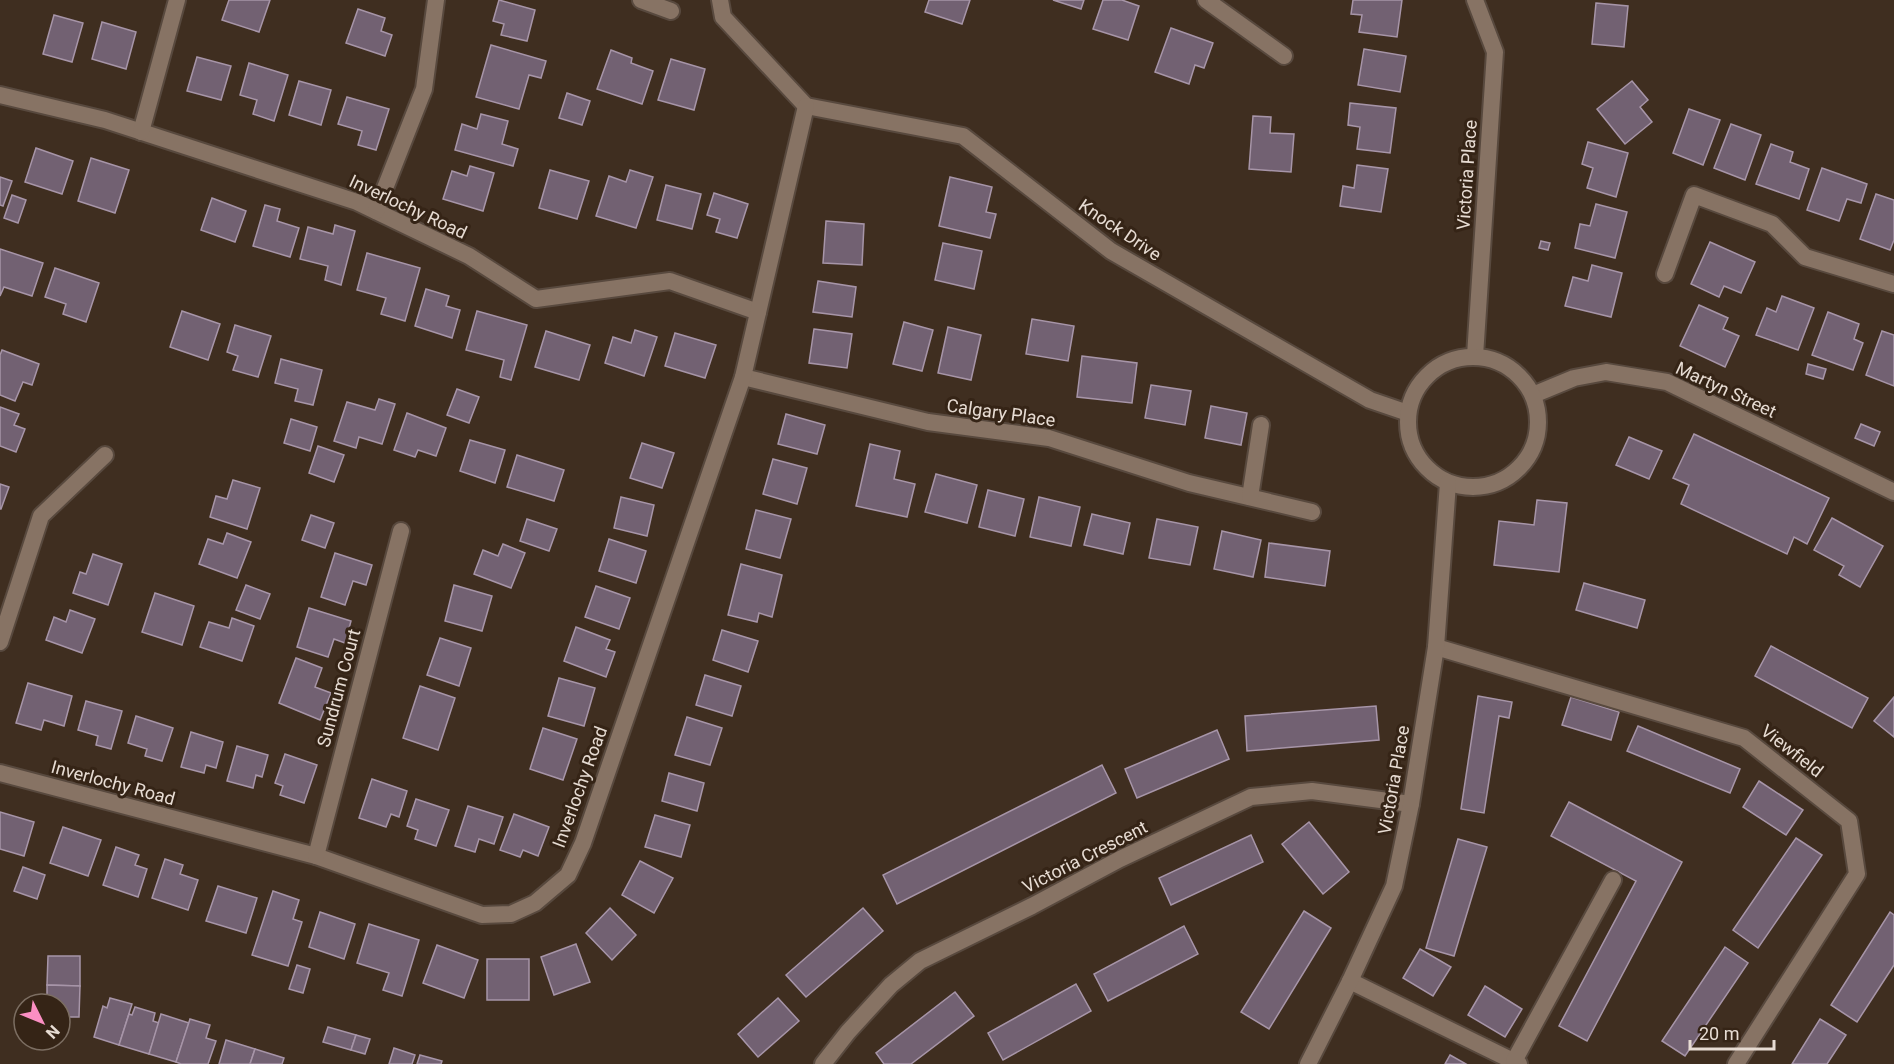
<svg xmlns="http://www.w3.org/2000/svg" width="1894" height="1064" viewBox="0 0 1894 1064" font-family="Roboto,sans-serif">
<rect width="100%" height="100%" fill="#3f2e20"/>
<g fill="#726172" stroke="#a795a8" stroke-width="1.5">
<polygon points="229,0 270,0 259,32 222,20"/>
<polygon points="499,0 535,10 527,41 501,35 504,24 493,21"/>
<polygon points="929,0 970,0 962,24 925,12"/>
<polygon points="1053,0 1084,0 1081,9"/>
<polygon points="1103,0 1122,0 1139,6 1128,40 1093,29"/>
<polygon points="1353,0 1402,0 1397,37 1359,32 1362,15 1351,14"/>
<polygon points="1596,3 1628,6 1624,47 1592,44"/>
<polygon points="358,9 385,18 381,31 392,35 385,56 346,43"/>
<polygon points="54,15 83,23 72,62 43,54"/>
<polygon points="102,22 136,32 126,69 92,59"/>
<polygon points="1171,28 1213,43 1204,68 1195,65 1189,84 1155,72"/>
<polygon points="491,45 546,61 541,78 529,75 519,109 476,97"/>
<polygon points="1364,49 1406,56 1400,92 1358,85"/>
<polygon points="611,50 632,58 631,63 653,71 642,104 597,89"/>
<polygon points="197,57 231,66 221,100 187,91"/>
<polygon points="671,59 705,69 694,110 658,100"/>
<polygon points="249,63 288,75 274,121 253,114 257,100 240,95"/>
<polygon points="299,81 331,90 321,125 289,115"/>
<polygon points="1632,81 1648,100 1640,107 1652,122 1625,144 1597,109"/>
<polygon points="567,93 590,101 582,125 559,118"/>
<polygon points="347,97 389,109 376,150 358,145 362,131 338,124"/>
<polygon points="1350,103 1396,108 1390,153 1357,149 1360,127 1348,125"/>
<polygon points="1689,109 1720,120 1703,165 1673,153"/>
<polygon points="481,114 508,121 502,144 518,149 513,166 455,150 462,124 477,129"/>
<polygon points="1253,116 1271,117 1270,133 1294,134 1291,172 1249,169"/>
<polygon points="1731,124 1761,135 1745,180 1714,168"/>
<polygon points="1588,142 1628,153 1616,197 1587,188 1593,168 1582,164"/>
<polygon points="1771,144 1793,152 1790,162 1809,169 1799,199 1756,184"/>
<polygon points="36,148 73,161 62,194 25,182"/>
<polygon points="91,158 129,170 115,213 78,201"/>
<polygon points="1357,165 1388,169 1381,212 1340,206 1343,186 1354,188"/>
<polygon points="470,166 494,173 483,211 443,199 452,171 467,176"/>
<polygon points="1822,168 1867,184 1861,203 1847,199 1839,221 1807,210"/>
<polygon points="550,170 589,181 577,219 539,208"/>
<polygon points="630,170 653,177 636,228 596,216 609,176 626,182"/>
<polygon points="0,177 12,181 3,206 0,205"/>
<polygon points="950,177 992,187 986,212 996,214 990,238 939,226"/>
<polygon points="666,185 701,194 692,229 657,220"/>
<polygon points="714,193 748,204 737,238 716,232 720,219 707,215"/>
<polygon points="1876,194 1894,200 1894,240 1890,250 1860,239"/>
<polygon points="12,195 26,200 18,223 4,218"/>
<polygon points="212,198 246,211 235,242 201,230"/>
<polygon points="1596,204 1627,212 1615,258 1575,248 1580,224 1590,226"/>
<polygon points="265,205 280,209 277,221 299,228 290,257 253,246"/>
<polygon points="826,221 864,224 862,265 823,263"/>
<polygon points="335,225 355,231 341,285 325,280 328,266 300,259 308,227 333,234"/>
<polygon points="1541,241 1550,243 1548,250 1539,248"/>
<polygon points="1710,242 1755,262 1741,293 1724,286 1719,297 1691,284"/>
<polygon points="943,243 982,251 974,289 935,280"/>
<polygon points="0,249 43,263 32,296 4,287 0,296"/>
<polygon points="367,253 420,268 405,321 381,314 386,298 357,290"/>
<polygon points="1592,265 1622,273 1611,317 1565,306 1573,277 1588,281"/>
<polygon points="55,268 99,283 86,322 63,314 66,304 45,297"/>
<polygon points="818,281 856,287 852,317 813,312"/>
<polygon points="426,289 449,296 446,306 460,310 452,338 415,326"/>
<polygon points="1782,296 1814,308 1798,350 1756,335 1767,308 1776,312"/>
<polygon points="1699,305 1728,318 1723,329 1739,336 1725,367 1680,346"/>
<polygon points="182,311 220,324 208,360 170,347"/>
<polygon points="477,311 527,325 511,380 500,377 504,360 466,350"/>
<polygon points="1828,312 1859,324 1854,339 1863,343 1853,370 1812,355"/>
<polygon points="1032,319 1074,326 1068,361 1026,354"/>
<polygon points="904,322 933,330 922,371 893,364"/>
<polygon points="235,325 271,336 258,377 233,370 238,356 227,352"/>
<polygon points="948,327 981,335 971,380 938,373"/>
<polygon points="814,329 852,334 847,368 809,363"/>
<polygon points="635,330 657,337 644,376 605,363 613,337 631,343"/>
<polygon points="546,331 590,345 579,380 535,367"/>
<polygon points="1882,331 1894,335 1894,386 1866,375"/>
<polygon points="675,333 716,345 705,378 665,366"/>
<polygon points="2,350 39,364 32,385 23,382 15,401 0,395 0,355"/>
<polygon points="1082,356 1137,363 1132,403 1077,397"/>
<polygon points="281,359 322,370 313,405 295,401 298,389 275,383"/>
<polygon points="1808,364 1826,369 1823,379 1806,374"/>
<polygon points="1151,385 1191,391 1185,425 1145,418"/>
<polygon points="457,389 479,397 469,423 447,415"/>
<polygon points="379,399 395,404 382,444 359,437 356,448 334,441 347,402 375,410"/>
<polygon points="1211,406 1247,413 1241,445 1205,438"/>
<polygon points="0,407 19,414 14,425 25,429 16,452 0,446"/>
<polygon points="407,413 446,428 436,456 418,450 415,457 394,450"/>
<polygon points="786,414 825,425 817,454 778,444"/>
<polygon points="291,419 317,427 310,451 284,443"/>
<polygon points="1861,424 1880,432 1874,446 1855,438"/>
<polygon points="1694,434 1829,498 1807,544 1794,537 1787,554 1681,504 1689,485 1673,478"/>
<polygon points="1629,437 1662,451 1649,479 1616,465"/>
<polygon points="470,440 505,450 495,483 460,471"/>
<polygon points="642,443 674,453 662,488 630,478"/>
<polygon points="870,444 900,451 894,479 915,484 907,517 856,506"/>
<polygon points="318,446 344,455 334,482 309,473"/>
<polygon points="517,455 564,470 554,501 507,487"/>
<polygon points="773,459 807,468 797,504 763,494"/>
<polygon points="936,474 977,485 967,523 925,512"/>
<polygon points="233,480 260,488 247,529 210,517 216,496 227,499"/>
<polygon points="0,484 9,487 1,509 0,509"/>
<polygon points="988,490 1024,499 1015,536 979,527"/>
<polygon points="621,497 654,505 647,536 614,528"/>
<polygon points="1039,497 1080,507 1071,546 1030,537"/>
<polygon points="1537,500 1567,503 1559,572 1494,565 1499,521 1534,525"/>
<polygon points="756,510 791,519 780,558 746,549"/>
<polygon points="1092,514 1130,523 1123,554 1084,545"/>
<polygon points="311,515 334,523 325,548 302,540"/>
<polygon points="1832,518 1883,546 1860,587 1839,575 1844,566 1814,550"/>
<polygon points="527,519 557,529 549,551 520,541"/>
<polygon points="1157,519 1198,527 1190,565 1149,558"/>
<polygon points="1222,531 1261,540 1253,577 1214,569"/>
<polygon points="227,533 251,542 237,578 199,564 208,539 223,544"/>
<polygon points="609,539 646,551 636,583 599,571"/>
<polygon points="1269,543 1330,551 1325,586 1265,577"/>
<polygon points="503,544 525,553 511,588 474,574 483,550 498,556"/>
<polygon points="335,553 372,565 366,585 353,581 345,605 321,597"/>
<polygon points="93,554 122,564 108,605 73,593 80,572 86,574"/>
<polygon points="741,564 782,575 772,617 759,613 757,622 728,615"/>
<polygon points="1584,583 1645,600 1637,628 1576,610"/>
<polygon points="246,585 270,594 260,619 236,610"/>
<polygon points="454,585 492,596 482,631 445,621"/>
<polygon points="596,586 630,598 619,629 585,617"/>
<polygon points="155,593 194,606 182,645 142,632"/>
<polygon points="309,608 351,621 345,643 334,639 328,657 297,647"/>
<polygon points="70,610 95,619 82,653 46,640 54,617 66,622"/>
<polygon points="232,618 254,626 242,661 200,647 209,622 229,628"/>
<polygon points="576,627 610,640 606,649 615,652 606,677 564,661"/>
<polygon points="722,630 758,641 748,672 713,660"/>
<polygon points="440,638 471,648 459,686 427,675"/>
<polygon points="1771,646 1868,698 1852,728 1755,676"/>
<polygon points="296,658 322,668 315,687 331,693 320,720 279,703"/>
<polygon points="705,675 741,686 732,716 696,705"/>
<polygon points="559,678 595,688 584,726 548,716"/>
<polygon points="28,683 72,696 64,726 44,720 41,730 16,723"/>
<polygon points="420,686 455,698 438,750 403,738"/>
<polygon points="1478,696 1512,702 1509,718 1499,716 1484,813 1461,809"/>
<polygon points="1571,697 1619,712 1611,740 1562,725"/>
<polygon points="1894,697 1894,737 1874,721"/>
<polygon points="86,701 122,711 111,749 96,745 98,736 78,730"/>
<polygon points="1376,706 1379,740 1247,751 1245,716"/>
<polygon points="136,716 173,728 162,761 145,756 147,749 128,743"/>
<polygon points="687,717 722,728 710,765 675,755"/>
<polygon points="1638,726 1740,769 1730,793 1627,751"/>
<polygon points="543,728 577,739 563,780 530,769"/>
<polygon points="1217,730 1229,759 1137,798 1125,769"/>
<polygon points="191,732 223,742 216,768 206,765 204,773 181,767"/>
<polygon points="237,746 268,755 262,777 256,775 253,788 227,781"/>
<polygon points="285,754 317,765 304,803 280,795 283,786 275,783"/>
<polygon points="1102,765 1116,793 897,904 883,875"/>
<polygon points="669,773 704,783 697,811 662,801"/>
<polygon points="372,779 407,791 399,817 391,814 386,827 359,818"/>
<polygon points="1759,781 1803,810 1786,835 1743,807"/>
<polygon points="416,799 449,810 436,846 415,839 418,830 407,826"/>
<polygon points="1569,802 1682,862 1587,1041 1559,1026 1636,881 1551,836"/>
<polygon points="468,806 503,817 494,844 479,839 475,852 455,846"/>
<polygon points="0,812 34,822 24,856 0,849"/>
<polygon points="514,814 549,827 538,856 523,850 520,857 500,850"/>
<polygon points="655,815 690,825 681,857 645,847"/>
<polygon points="1309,822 1349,872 1323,894 1282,844"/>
<polygon points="63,827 101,840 88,876 50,863"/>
<polygon points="1251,835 1263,862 1171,905 1159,878"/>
<polygon points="1796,838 1822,855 1758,948 1733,930"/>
<polygon points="1458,839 1487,847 1454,956 1426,948"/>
<polygon points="116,847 139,855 135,865 147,869 138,897 103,885"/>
<polygon points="165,859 183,865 180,874 198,880 188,910 152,898"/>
<polygon points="640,861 673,878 654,913 622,895"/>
<polygon points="23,867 45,875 37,899 14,891"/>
<polygon points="218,886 257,898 246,933 206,921"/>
<polygon points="273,891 299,900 293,919 302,922 288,966 252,955"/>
<polygon points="610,908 636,935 612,960 586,933"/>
<polygon points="863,908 883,931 806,997 786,975"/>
<polygon points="1304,911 1331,928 1269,1029 1241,1012"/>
<polygon points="320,912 355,924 344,959 309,947"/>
<polygon points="1890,912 1894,915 1894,965 1857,1022 1831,1005"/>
<polygon points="369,924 419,940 402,996 383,990 389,973 357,963"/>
<polygon points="1184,926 1198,954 1108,1001 1094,974"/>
<polygon points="576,944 590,982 554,995 541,957"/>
<polygon points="437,945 478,960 464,998 423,983"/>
<polygon points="1725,947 1748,963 1685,1056 1662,1041"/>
<polygon points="1420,949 1451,967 1433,996 1403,978"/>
<polygon points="48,956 80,956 80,986 47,985"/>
<rect x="487" y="959" width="42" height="41"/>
<polygon points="297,965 310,969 303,993 289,989"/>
<polygon points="1076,984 1091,1011 1003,1060 988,1033"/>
<polygon points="47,985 80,986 79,1017 60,1017 60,1004 47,1004"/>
<polygon points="1485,986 1522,1009 1505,1037 1468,1015"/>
<polygon points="955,992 974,1016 911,1064 884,1064 876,1053"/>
<polygon points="110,998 132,1004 119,1045 94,1037 103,1006 107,1008"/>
<polygon points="778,998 799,1021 758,1057 738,1034"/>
<polygon points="135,1007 155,1013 153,1021 159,1023 149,1054 119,1045 129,1014 132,1015"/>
<polygon points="161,1014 189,1023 176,1062 149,1054"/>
<polygon points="190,1019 210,1025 206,1038 216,1041 208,1064 181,1064 176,1062"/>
<polygon points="1820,1019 1846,1035 1827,1064 1792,1064"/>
<polygon points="328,1027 356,1035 351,1050 323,1042"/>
<polygon points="356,1035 370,1039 365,1054 351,1050"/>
<polygon points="226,1040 255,1049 250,1064 219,1064"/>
<polygon points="394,1048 415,1055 412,1064 389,1064"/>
<polygon points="255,1049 284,1058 282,1064 250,1064"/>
<polygon points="420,1055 442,1061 441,1064 417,1064"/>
<polygon points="1450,1055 1466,1064 1445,1064"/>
</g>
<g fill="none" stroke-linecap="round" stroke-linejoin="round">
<g stroke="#58493e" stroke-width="20">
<g id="minor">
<polyline points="641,0 671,11"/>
<polyline points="720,0 723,17 806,106"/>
<polyline points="1206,0 1284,56"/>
<polyline points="0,95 105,120 357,202 469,256 536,299 670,281 758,312"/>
<polyline points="806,106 963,136 1111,251 1370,400 1408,413"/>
<polyline points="141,132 177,0"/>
<polyline points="376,211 424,89 436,0"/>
<polyline points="1665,274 1694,195 1772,224 1805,257 1894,284"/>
<polyline points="743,377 928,422 1049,438 1189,483 1312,512"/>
<polyline points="1533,395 1574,378 1606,372 1667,382 1894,492"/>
<polyline points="1250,497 1261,425"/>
<polyline points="0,642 41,516 105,455"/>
<polyline points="1436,647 1744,738 1849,821 1857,874 1736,1064"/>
<polyline points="0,773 316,856 482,915 511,914 535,903 568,875 583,843 743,377 806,106"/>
<polyline points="316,856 401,531"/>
<polyline points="1350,981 1519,1064"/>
<polyline points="1514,1061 1613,880"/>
<polyline points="823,1064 848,1032 891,985 920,961 1032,906 1120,859 1251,797 1312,791 1411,804"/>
</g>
</g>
<g stroke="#58493e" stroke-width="20">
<g id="tertiary">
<polyline points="1475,356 1495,52 1475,0"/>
<circle cx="1473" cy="422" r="65"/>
<polyline points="1308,1064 1350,981 1394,886 1411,804 1436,647 1448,483"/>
</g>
</g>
<use href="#minor" stroke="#877364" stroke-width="16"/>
<use href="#tertiary" stroke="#877364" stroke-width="16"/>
</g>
<g text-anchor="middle" stroke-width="6" stroke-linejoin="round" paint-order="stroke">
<g font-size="18" fill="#e7dcd3" stroke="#352416">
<text transform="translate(1467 175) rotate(-86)" y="6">Victoria Place</text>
<text transform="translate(408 207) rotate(25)" y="6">Inverlochy Road</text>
<text transform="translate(1120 230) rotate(34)" y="6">Knock Drive</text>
<text transform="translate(1726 390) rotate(25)" y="6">Martyn Street</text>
<text transform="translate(1001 413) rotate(8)" y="6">Calgary Place</text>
<text transform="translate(339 688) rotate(-75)" y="6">Sundrum Court</text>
<text transform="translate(1792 751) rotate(38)" y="6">Viewfield</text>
<text transform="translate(1394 780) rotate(-80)" y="6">Victoria Place</text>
<text transform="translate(113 783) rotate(15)" y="6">Inverlochy Road</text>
<text transform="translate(580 787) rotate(-70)" y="6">Inverlochy Road</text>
<text transform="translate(1085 857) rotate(-27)" y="6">Victoria Crescent</text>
</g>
</g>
<g transform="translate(42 1022) rotate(133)"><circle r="28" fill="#352416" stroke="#7c6e62" stroke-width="1.5"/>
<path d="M0-4.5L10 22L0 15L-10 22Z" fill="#fb8fc3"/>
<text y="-9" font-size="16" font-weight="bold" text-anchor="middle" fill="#e7dcd3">N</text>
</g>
<path d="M1690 1040v9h84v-9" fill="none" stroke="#e7dcd3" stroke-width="3"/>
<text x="1699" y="1040" font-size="18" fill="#e7dcd3" stroke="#352416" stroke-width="4.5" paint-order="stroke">20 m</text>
</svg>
